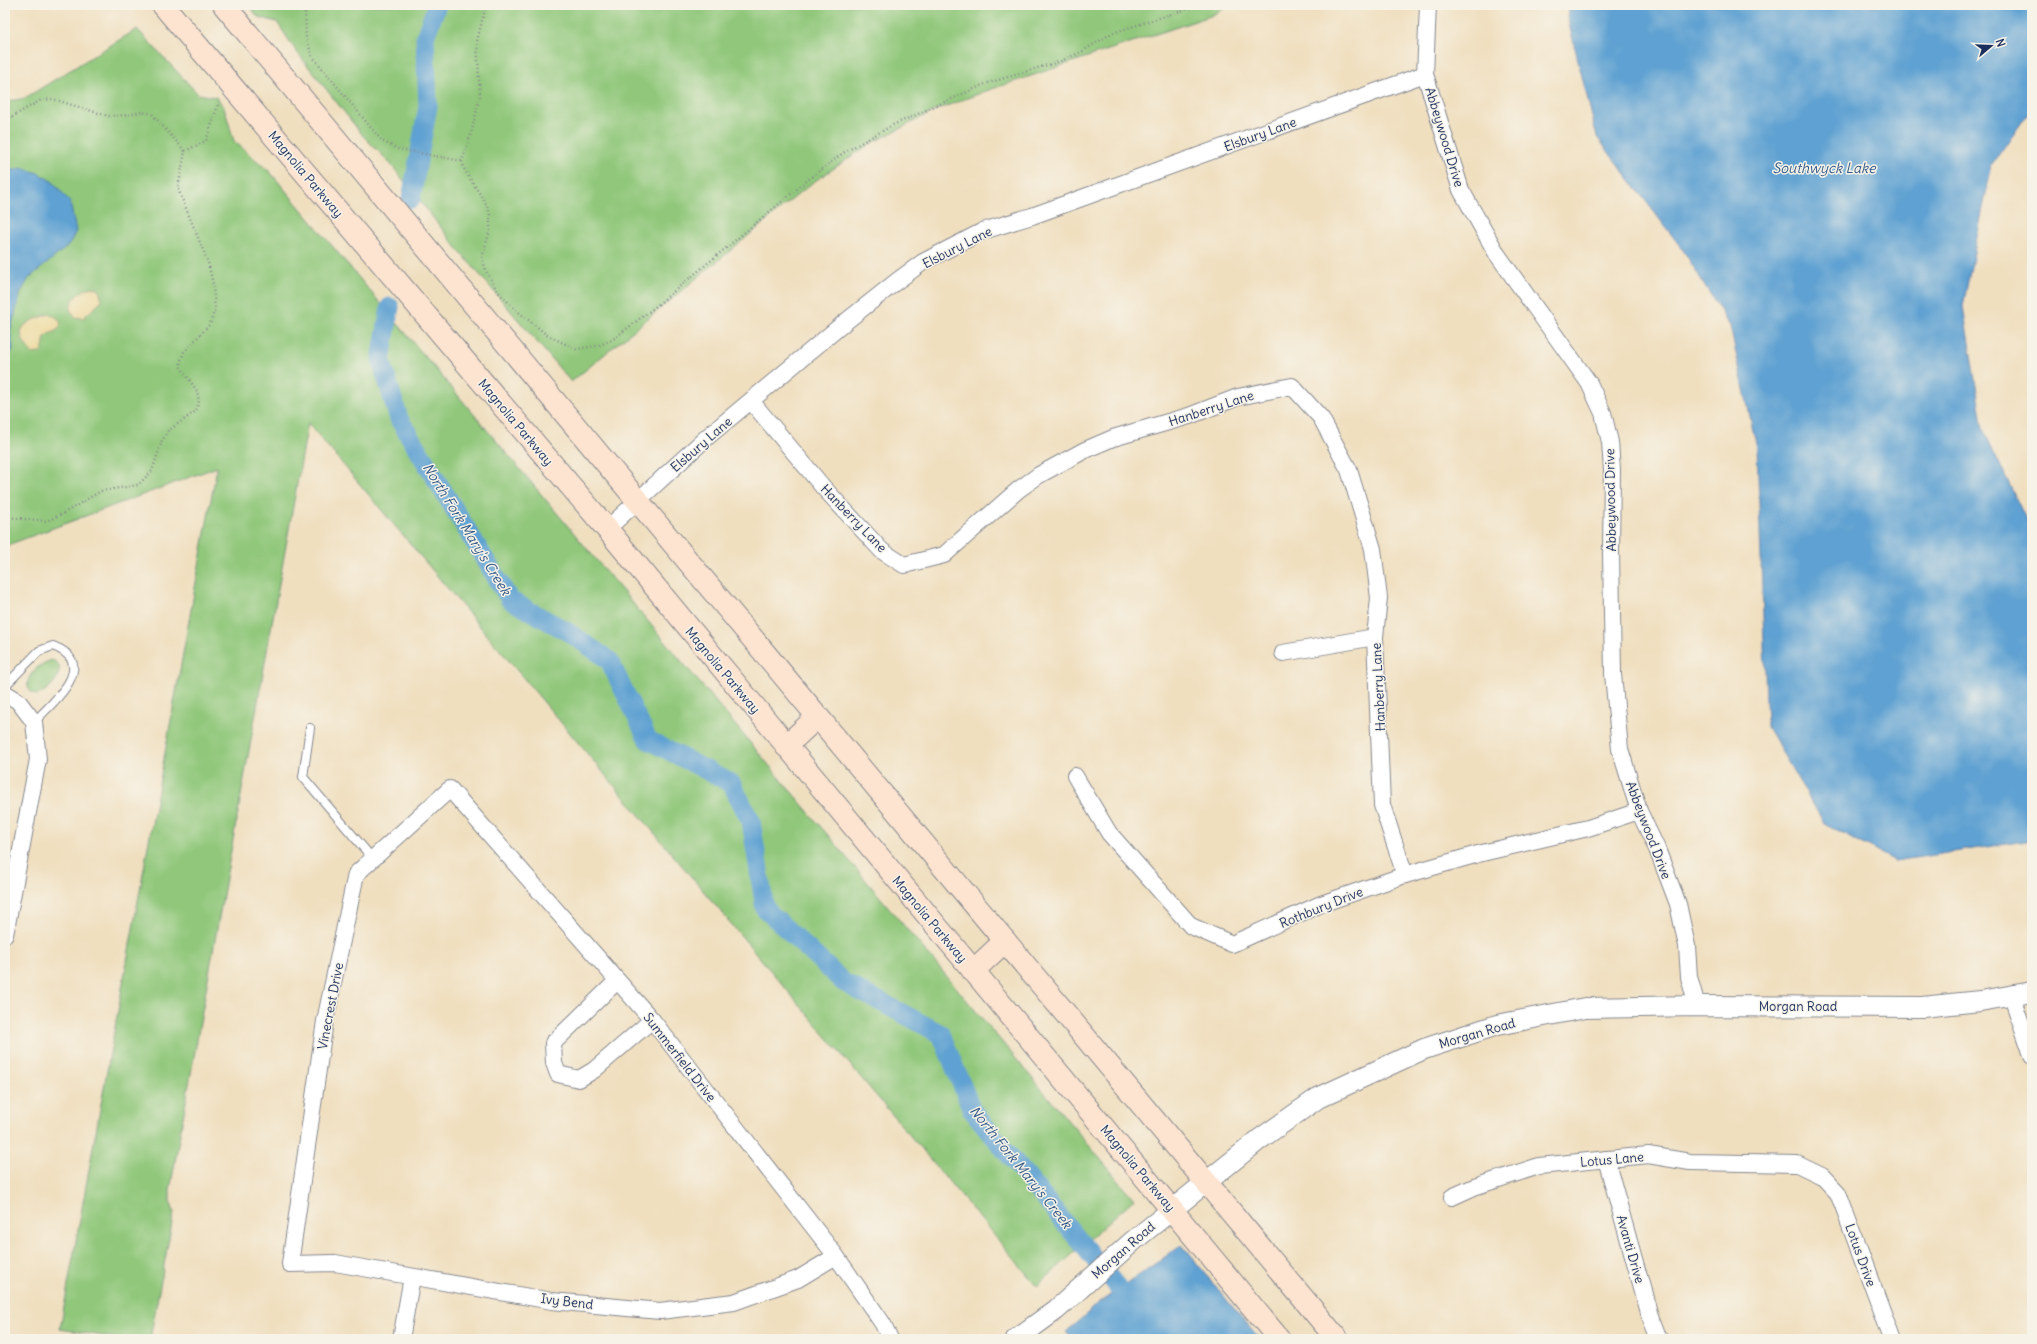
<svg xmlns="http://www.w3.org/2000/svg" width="2037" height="1344" viewBox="0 0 2037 1344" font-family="Delius,sans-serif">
<rect width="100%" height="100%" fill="#f7f3e8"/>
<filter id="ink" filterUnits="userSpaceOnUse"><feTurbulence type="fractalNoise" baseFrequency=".025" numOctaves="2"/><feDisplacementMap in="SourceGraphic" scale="8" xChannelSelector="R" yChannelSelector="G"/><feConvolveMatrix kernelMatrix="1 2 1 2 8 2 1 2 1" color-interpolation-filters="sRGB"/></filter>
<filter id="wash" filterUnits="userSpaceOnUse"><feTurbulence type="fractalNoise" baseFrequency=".012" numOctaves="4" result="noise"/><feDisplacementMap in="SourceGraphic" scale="16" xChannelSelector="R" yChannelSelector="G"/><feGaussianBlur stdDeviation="0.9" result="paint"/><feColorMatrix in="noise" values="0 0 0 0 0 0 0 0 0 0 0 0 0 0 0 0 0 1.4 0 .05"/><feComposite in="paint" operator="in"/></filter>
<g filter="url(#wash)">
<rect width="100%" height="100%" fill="#f0dfbf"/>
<g fill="#90c77a" stroke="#567b6c">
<polygon points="249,5 1231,5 1210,16 986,91 936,110 870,144 812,183 571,382 457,248 389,162 364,137 296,51 277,22 258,17"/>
<polygon points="137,29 198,94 216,97 224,107 234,141 270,172 1134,1199 1037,1286 308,423 170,1190 170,1201 174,1212 150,1339 122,1339 60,1329 217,467 5,546 5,102 25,98"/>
<path d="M 53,660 L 59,665 C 61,679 48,691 36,695 C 15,685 38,662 53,660 Z"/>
</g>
<g fill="#eeda9e" stroke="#84847e">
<path d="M 92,287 L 99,289 L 102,301 L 83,318 L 75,317 L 70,310 C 72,297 79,292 92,287 Z"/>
<path d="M 49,314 C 65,319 64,330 48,334 L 45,337 L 42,352 L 33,354 C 10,328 24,323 49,314 Z"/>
</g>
<g fill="#5ea1d2" stroke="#3c6898">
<polygon points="1571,5 2032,5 2032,108 1992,164 1963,306 1983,429 2032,532 2032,840 1895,861 1824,823 1767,727 1757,448 1730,326 1683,250 1597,137 1567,16"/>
<polygon points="22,168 38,173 53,182 70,202 76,231 69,245 29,278 21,292 10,331 13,348 5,369 5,172"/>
<polygon points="1182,1245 1259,1339 1072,1339 1066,1332 1100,1302"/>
</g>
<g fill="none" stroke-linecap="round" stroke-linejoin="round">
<g stroke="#5ea1d2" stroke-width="19">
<polyline points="411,199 428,106 425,37 437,5"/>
<polyline points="390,307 381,360 399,419 510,600 568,632 609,660 648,740 731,783 751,821 765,909 843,982 941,1034 972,1110 1160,1339"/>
</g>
</g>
</g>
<g filter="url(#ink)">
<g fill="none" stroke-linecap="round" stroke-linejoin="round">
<g stroke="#86878e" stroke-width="10">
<g id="service">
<path d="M 5,686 L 39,651 L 53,646 C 100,664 53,702 34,722"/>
<polyline points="310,728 303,777 373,859"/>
</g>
</g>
<g stroke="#86878e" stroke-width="18">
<g id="minor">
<polyline points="1428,5 1425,74 1461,190 1497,254 1589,383 1603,413 1610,442 1612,470 1611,552 1613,674 1620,749 1639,811 1657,849 1678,904 1687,946 1689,977 1697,1006"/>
<polyline points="751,401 823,487 882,551 904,565 944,555 1018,490 1039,475 1085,450 1113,438 1189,416 1238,397 1292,386 1321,418 1349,470 1373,549 1379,598 1375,637 1382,805 1405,875"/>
<polyline points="607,529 706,438 844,323 897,281 923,262 983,231 1032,216 1425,74"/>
<polyline points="1283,653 1375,637"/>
<polyline points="5,693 18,701 34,722 38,759 5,935"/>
<polyline points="1075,776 1109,833 1191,926 1232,944 1321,904 1405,875 1478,854 1588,828 1639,811"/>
<polyline points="617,981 553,1043 554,1063 558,1074 579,1079 594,1070 652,1020"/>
<polyline points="2012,997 2032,1055"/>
<polyline points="1606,1159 1650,1316 1659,1339"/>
<polyline points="1452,1197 1474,1187 1539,1166 1648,1155 1690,1162 1797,1164 1822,1176 1838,1193 1892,1339"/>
<polyline points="836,1256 798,1279 734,1302 660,1311 552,1301 335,1263 290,1264 325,1021 356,874 450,789 652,1020 836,1256 883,1324 890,1339"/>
<polyline points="401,1339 412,1277"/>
</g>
</g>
<g stroke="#86878e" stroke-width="22">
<polyline id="tertiary" points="1016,1339 1056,1310 1133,1241 1260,1139 1318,1098 1424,1049 1497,1025 1585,1008 1697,1006 1922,1007 1980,1001 2032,992"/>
</g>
<g stroke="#86878e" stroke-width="24">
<g id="secondary">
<polyline points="163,5 607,529 1279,1339"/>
<polyline points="224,5 1337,1339"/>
<polyline points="786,746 817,717"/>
<polyline points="973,971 1005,941"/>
</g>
</g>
<g stroke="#86878e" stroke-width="2.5" stroke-dasharray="1 3" stroke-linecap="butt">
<polyline points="302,5 305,12 306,37 312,56 382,141 398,149 462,161"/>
<polyline points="486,5 477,41 480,96 471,134 462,161 465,171 485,202 490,213 490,230 482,258 487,273 498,292 516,310 547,335 576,349 597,346 612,340 655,307 809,179 843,153 893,125 985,84 1061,61 1083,51 1112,33 1200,5"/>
<polyline points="5,121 41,100 53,99 108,116 126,115 142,112 152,114 185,151"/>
<polyline points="185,151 206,141 219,102"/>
<polyline points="5,517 47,521 64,513 101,491 138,485 152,471 162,441 168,431 196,411 199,401 197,391 180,366 181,360 184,352 210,324 215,309 213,284 208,262 178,189 185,151"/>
</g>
<use href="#service" stroke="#fff" stroke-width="8"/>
<use href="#minor" stroke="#fff" stroke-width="16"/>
<use href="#tertiary" stroke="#fff" stroke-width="20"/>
<use href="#secondary" stroke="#fde4d0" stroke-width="22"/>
</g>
</g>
<g text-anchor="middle" stroke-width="3" stroke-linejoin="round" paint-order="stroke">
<g font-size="13" fill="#1b2f5e" stroke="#f7f3e8">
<text transform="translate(1260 134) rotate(-20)" y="5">Elsbury Lane</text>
<text transform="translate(1445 137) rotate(73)" y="5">Abbeywood Drive</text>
<text transform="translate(306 174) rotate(50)" y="5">Magnolia Parkway</text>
<text transform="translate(957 247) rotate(-27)" y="5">Elsbury Lane</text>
<text transform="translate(1211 408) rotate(-18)" y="5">Hanberry Lane</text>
<text transform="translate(516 422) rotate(50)" y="5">Magnolia Parkway</text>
<text transform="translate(701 444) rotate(-41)" y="5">Elsbury Lane</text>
<text transform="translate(1610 500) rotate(-91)" y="5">Abbeywood Drive</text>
<text transform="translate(854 518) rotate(46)" y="5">Hanberry Lane</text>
<text transform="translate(723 670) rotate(50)" y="5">Magnolia Parkway</text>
<text transform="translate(1378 687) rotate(-93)" y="5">Hanberry Lane</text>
<text transform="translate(1649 830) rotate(69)" y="5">Abbeywood Drive</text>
<text transform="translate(1321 907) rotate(-22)" y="5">Rothbury Drive</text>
<text transform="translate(930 919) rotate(50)" y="5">Magnolia Parkway</text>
<text transform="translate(330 1006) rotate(-79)" y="5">Vinecrest Drive</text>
<text x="1798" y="1011">Morgan Road</text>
<text transform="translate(1477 1033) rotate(-16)" y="5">Morgan Road</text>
<text transform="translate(680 1057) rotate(52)" y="5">Summerfield Drive</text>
<text transform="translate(1612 1159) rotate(-5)" y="5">Lotus Lane</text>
<text transform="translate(1138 1168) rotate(50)" y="5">Magnolia Parkway</text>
<text transform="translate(1631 1249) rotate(74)" y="5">Avanti Drive</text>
<text transform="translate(1123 1250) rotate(-41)" y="5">Morgan Road</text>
<text transform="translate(1861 1255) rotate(70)" y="5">Lotus Drive</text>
<text transform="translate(567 1301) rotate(7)" y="5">Ivy Bend</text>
</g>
<g font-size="14" font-style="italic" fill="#325787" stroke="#f7f3e8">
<text x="1824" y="173">Southwyck Lake</text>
<text transform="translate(467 529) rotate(58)" y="5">North Fork Mary's Creek</text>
<text transform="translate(1021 1167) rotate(51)" y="5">North Fork Mary's Creek</text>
</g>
</g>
<rect width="2037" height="1344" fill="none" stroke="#f7f3e8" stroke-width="20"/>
<g transform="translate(1991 46) rotate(71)" stroke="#f7f3e8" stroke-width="3" paint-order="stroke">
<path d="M0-3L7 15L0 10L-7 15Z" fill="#1b2f5e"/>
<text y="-6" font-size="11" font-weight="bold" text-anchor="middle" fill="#1b2f5e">N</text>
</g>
</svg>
